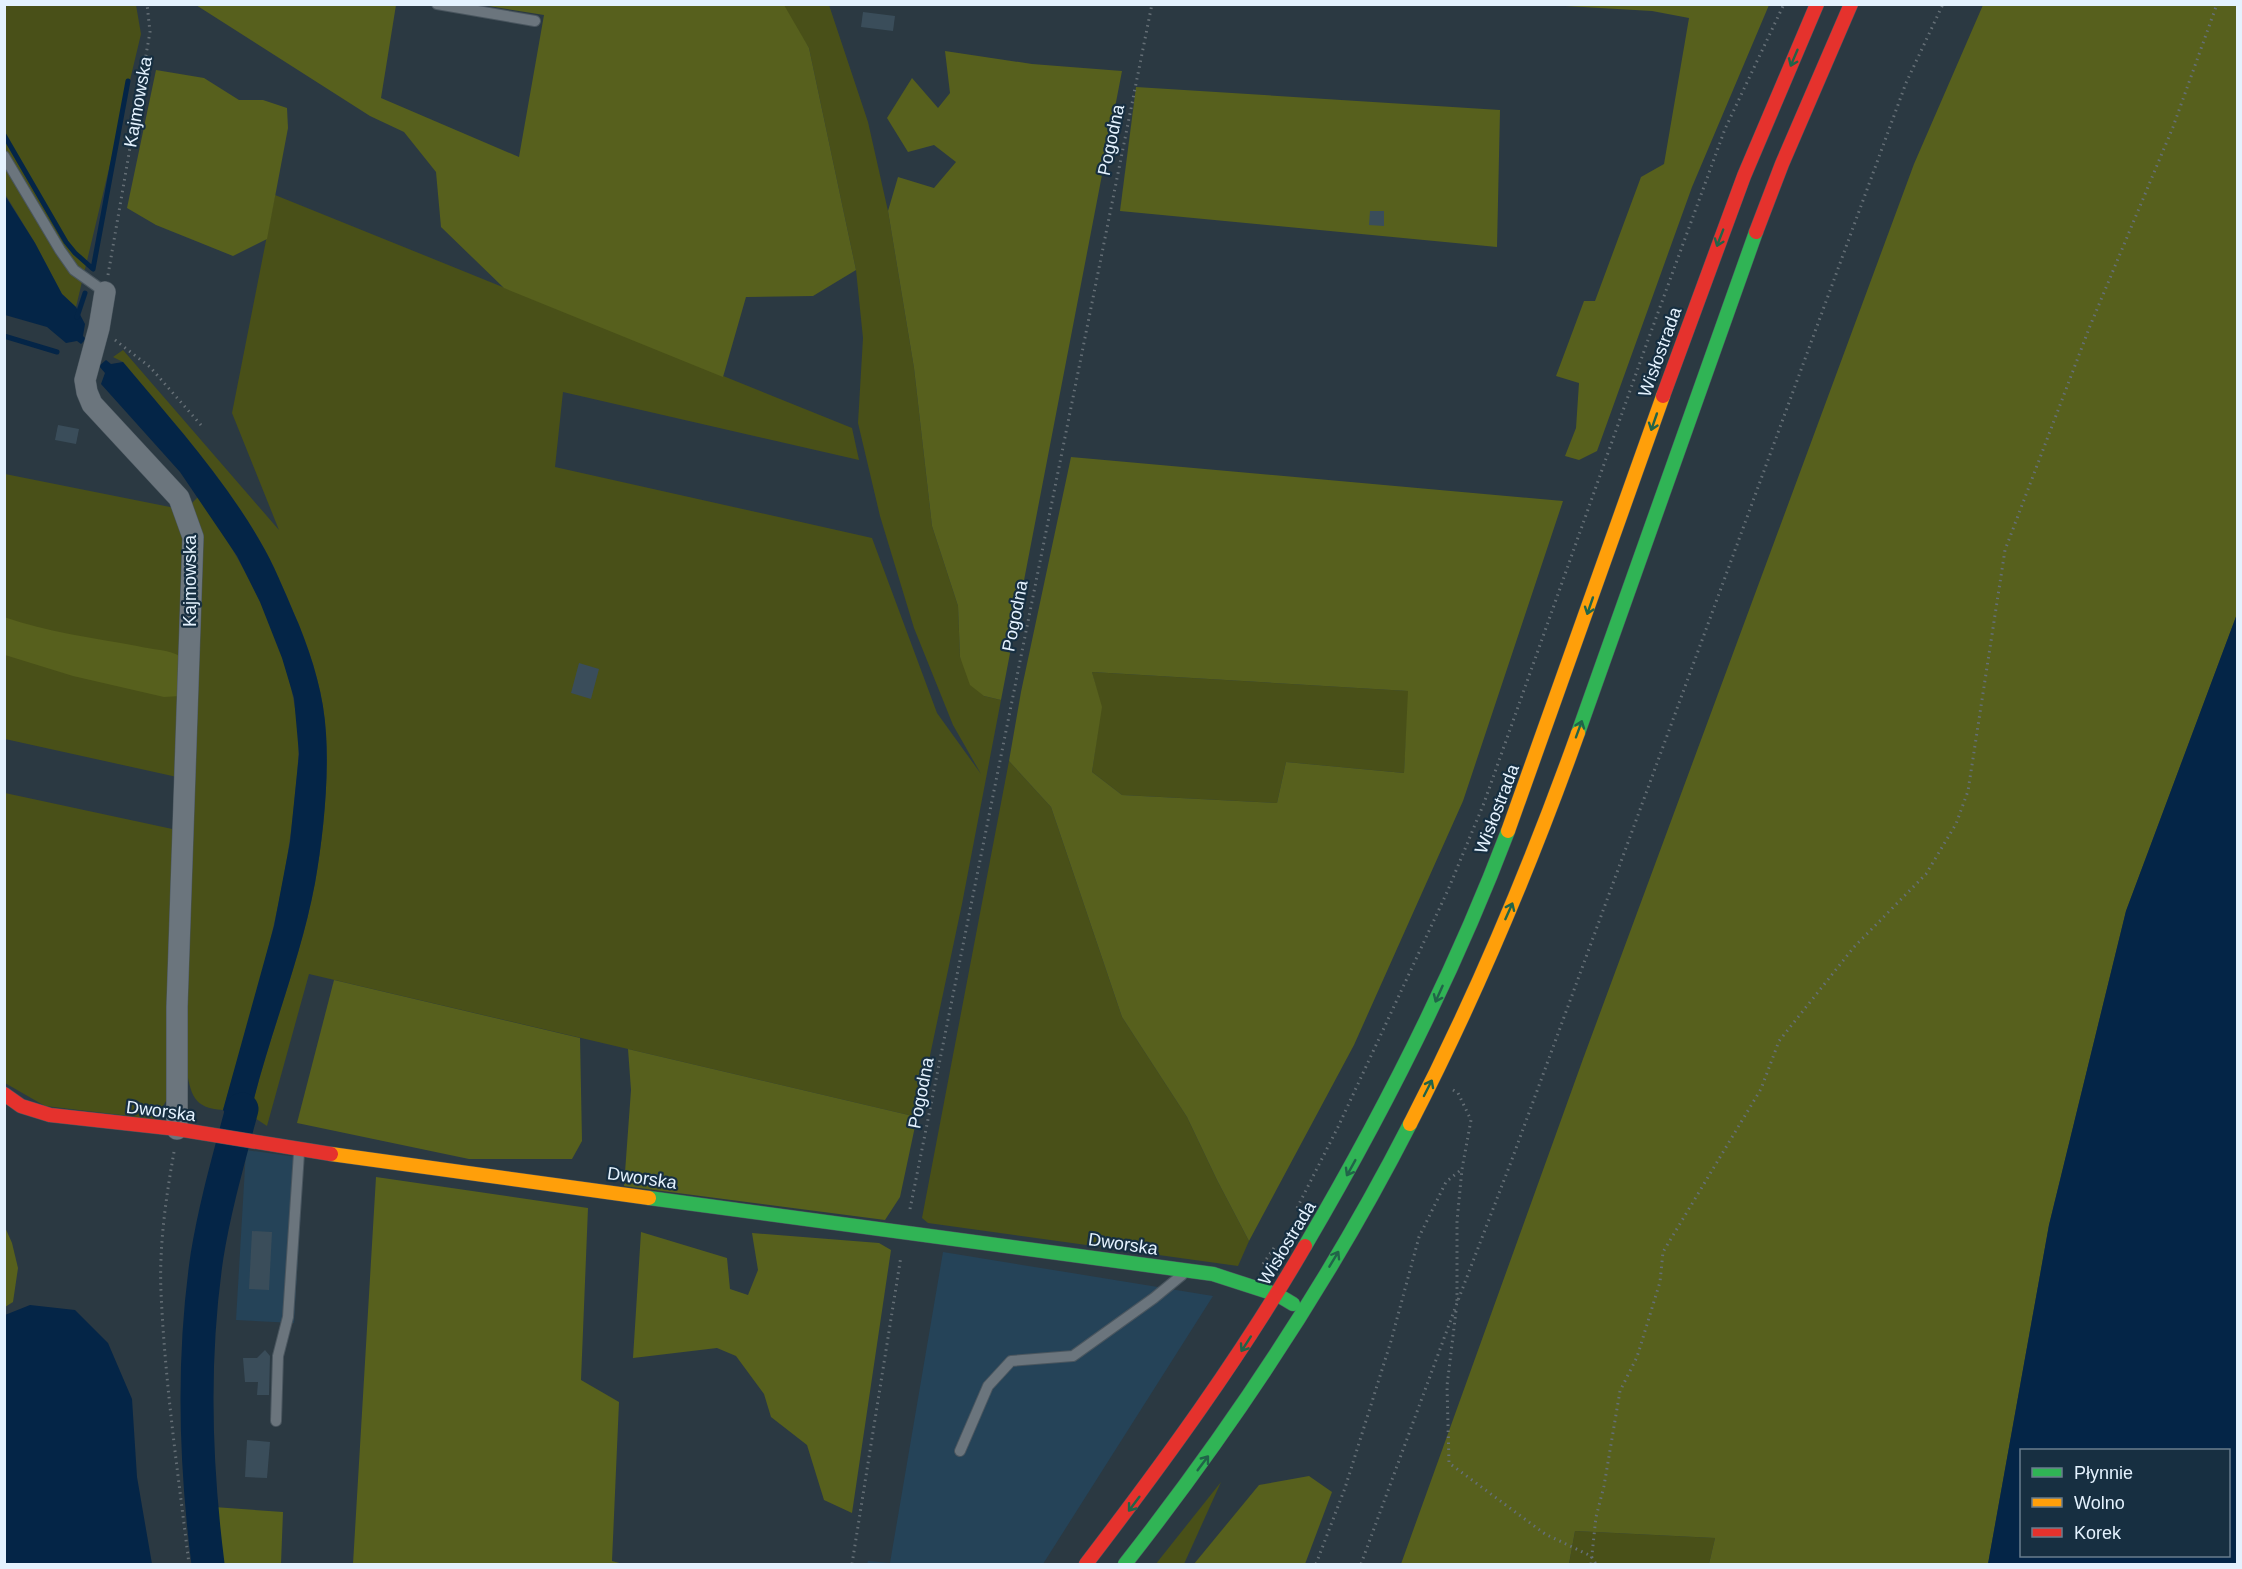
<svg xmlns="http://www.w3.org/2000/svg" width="2242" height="1569" viewBox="0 0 2242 1569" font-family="Helvetica,sans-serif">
<rect width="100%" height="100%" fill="#2b3942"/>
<g fill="#254358">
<polygon points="246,1150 304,1158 294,1323 236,1320"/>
<polygon points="943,1252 1213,1296 1043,1564 867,1564 868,1561 890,1563"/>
</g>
<g fill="#495018">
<polygon points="5,5 136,5 141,34 76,307 62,294 35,243 5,194"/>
<path d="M 781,5 L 829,5 L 868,122 L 888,211 L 914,368 L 932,526 L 958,606 L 960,657 L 984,696 L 1001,700 L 962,904 L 917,1117 L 309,974 L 267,1126 L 250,1115 C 268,1037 300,963 315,883 C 323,838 329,780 326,734 C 324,696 313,660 299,625 C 288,600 278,574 265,550 C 227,481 173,422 123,362 L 113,357 L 123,350 L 279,530 L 232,413 L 275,195 L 852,428 L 859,460 L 563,392 L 555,467 L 872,538 L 937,713 L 981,774 L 953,725 L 914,628 L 880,516 L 858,423 L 863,338 L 856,270 L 809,48 Z"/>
<polygon points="5,474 175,508 182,530 184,556 177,777 5,739"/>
<path d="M 198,497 C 245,562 292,651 298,732 C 300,757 296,781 294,805 C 284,909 252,1010 223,1110 C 193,1108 191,1095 186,1067 L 190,505 Z"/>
<polygon points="1092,672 1409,691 1404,773 1286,762 1277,803 1122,795 1092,772 1101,708"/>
<polygon points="1009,761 1051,807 1122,1017 1187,1117 1217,1180 1249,1241 1238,1266 928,1223 922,1218"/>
<polygon points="5,793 177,830 168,1098 155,1119 45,1106 5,1083"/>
<polygon points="1221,1482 1184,1564 1156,1564 1159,1560"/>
<polygon points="1575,1531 1715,1538 1709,1564 1569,1564"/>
</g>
<g fill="#57601d" fill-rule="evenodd">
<polygon points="196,5 396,5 381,98 519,157 544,15 482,5 784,5 809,48 856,270 813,296 746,297 723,377 504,288 441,227 436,172 404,132 370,116"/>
<polygon points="1548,5 1769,5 1692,187 1597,451 1579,460 1565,456 1576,428 1579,383 1556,376 1584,301 1595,301 1641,177 1664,164 1689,18 1652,11"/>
<polygon points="1983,5 2237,5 2237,614 2126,911 2049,1225 1988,1564 1709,1564 1715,1538 1575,1531 1569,1564 1401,1564 1583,1059 1914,164"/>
<polygon points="945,51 1032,64 1122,71 1001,700 984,696 970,685 960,657 958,606 932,526 914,368 888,211 898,177 934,188 956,162 934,145 908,152 887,118 912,78 938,108 950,93"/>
<polygon points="156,70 204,78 239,100 263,100 287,108 288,128 267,239 233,256 156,225 127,208"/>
<polygon points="1136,87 1500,110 1497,247 1120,211"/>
<path d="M 1071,457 L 1563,501 L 1463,801 L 1354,1045 L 1249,1241 L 1217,1180 L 1187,1117 L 1122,1017 L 1051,807 L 1009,761 L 1021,692 ZM 1092,672 L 1408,691 L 1404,773 L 1286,762 L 1277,803 L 1122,795 L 1092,772 L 1102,707 Z"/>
<path d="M 4,617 C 47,632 94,638 137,646 C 153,650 168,649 182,657 L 180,696 L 164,697 L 73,676 L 5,655 Z"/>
<polygon points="334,980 580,1038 582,1141 572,1159 469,1159 297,1123"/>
<polygon points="628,1049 917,1117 900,1197 885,1220 624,1186 631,1090"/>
<polygon points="376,1177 588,1208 581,1380 619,1402 612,1561 623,1564 353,1564"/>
<polygon points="4,1225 12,1243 18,1268 13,1302 5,1307"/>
<polygon points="641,1232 727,1258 730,1289 748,1295 758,1270 752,1233 879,1243 891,1250 852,1513 824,1500 807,1445 771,1417 764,1394 736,1356 717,1348 633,1358"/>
<polygon points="1309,1476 1332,1492 1305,1564 1194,1564 1259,1485"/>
<polygon points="214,1507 283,1512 281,1564 224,1564"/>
</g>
<g fill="#042547" fill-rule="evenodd">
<polygon points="4,194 35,243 62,294 76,307 85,324 83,336 86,339 81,344 77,341 66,343 47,327 5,315"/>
<path d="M 106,360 L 111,364 L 123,362 C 173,422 227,481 265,550 C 278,574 288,600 299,625 C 313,660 324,696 326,734 C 329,780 323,838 315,883 C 300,963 268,1037 250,1115 L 238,1123 L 232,1122 L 223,1110 L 274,926 L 290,842 L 299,754 L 294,698 L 282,658 L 260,602 L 237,556 L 180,472 L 101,384 L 105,373 L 99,366 Z"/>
<path d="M 2237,614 L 2237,1564 L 1988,1564 L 2049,1225 L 2126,911 ZM 2022,1450 L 2228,1450 L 2228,1556 L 2022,1556 Z"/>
<polygon points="30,1305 75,1310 108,1343 132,1399 137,1477 152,1564 5,1564 5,1315"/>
</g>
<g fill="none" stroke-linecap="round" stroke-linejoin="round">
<g stroke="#042547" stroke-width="5">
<polyline points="4,135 66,242 75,253 93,269 128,81"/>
<polyline points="77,317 85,293"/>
<polyline points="4,336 57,352"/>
</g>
<path stroke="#042547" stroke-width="33" d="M 208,1564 C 195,1462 192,1358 207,1256 C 215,1206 229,1158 242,1109"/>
</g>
<g fill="#3a4d5a">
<polygon points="863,12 895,16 893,31 861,27"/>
<polygon points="1370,211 1384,211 1384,226 1369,225"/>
<polygon points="58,425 79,429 76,444 55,440"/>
<polygon points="579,663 599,669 591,699 571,693"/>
<polygon points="252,1231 272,1232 269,1290 249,1289"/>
<polygon points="265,1350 270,1356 269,1395 257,1395 258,1382 245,1382 243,1358 257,1358"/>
<polygon points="247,1440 270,1442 267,1478 245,1477"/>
</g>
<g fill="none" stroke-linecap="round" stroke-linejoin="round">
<g stroke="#4a565f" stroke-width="12">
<g id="lane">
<polyline points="437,4 535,21"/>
<polyline points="4,156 60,250 74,270 105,292"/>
<polyline points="276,1421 278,1356 288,1317 299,1153"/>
<polyline points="960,1451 988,1386 1011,1361 1073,1356 1154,1298 1182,1275"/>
</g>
</g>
<g stroke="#4a565f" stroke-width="22">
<polyline id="street" points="105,292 99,328 85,380 87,392 92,404 179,498 193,537 177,1007 177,1129"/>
</g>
<g stroke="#4a565f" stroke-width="15">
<g id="fast">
<polyline points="1578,733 1756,232"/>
<polyline points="649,1198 1213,1274 1278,1295 1293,1304"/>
<path d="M 1305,1246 C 1383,1113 1453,976 1508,831"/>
<path d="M 1125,1564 C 1234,1425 1329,1282 1410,1124"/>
</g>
</g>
<g stroke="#4a565f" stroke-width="15">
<g id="slow">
<polyline points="1508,831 1663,396"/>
<path d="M 1410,1124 C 1475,998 1530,867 1578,733"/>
<polyline points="331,1154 649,1198"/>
</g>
</g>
<g stroke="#4a565f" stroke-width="15">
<g id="jam">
<polyline points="1756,232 1782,164 1851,4"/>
<polyline points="1663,396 1744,176 1817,4"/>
<polyline points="4,1094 21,1106 50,1115 177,1129 331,1154"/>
<path d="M 1086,1564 C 1164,1462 1240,1358 1305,1246"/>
</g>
</g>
<g stroke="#656f76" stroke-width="3" stroke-dasharray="1.5 4.5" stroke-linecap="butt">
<polyline points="108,275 150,32 147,4"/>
<polyline points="115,340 150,367 201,425"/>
<polyline points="1453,1090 1458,1093 1471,1120 1462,1169 1457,1221 1457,1301"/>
<path d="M 174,1152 C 166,1197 159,1246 161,1292 C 165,1383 178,1474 189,1564"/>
<polyline points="1297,1208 1338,1127 1448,890 1484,803 1648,340 1725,129 1784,4"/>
<polyline points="910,1209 1152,4"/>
<polyline points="1263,1264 1276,1245"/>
<polyline points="1456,1311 1447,1386 1449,1463 1545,1534 1591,1556 1596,1564"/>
<polyline points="852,1564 901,1256"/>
<polyline points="1316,1564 1345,1488 1391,1341 1419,1237 1446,1182 1462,1169"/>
<polyline points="1361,1564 1457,1303 1511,1162 1906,83 1943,4"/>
<polyline points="1591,1564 1596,1517 1604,1486 1620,1391 1637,1357 1660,1282 1663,1252 1761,1089 1779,1041 1854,947 1926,874 1956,824 1968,791 2005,550 2090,326 2173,127 2217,4"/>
</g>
<use href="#lane" stroke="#6b757d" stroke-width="10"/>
<use href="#street" stroke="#6b757d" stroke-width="21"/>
<use href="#fast" stroke="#30b455" stroke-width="14"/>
<use href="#slow" stroke="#ff9f0a" stroke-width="14"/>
<use href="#jam" stroke="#e5322d" stroke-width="14"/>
</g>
<defs><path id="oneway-shaft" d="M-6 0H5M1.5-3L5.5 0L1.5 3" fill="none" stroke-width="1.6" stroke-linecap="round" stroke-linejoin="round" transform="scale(1.5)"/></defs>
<g stroke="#216449">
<use href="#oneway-shaft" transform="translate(1794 58) rotate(113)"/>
<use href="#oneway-shaft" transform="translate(1720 238) rotate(111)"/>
<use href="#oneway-shaft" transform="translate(1654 422) rotate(109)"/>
<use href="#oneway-shaft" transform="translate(1590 606) rotate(109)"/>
<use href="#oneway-shaft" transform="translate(1579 729) rotate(-70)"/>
<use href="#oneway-shaft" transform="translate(1509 911) rotate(-66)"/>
<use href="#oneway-shaft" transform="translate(1439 994) rotate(114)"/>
<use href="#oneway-shaft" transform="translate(1428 1088) rotate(-63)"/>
<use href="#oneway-shaft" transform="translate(1351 1168) rotate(119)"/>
<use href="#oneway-shaft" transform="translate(1334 1259) rotate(-59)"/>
<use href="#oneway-shaft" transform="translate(1246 1344) rotate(123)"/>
<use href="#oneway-shaft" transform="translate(1203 1463) rotate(-53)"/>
<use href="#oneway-shaft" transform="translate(1134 1504) rotate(127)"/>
</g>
<g text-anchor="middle" stroke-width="4.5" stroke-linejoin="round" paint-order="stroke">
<g font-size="18" fill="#e4f2fe" stroke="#172f41">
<text transform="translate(138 102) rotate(-80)" y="6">Kajmowska</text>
<text transform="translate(1111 140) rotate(-78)" y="6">Pogodna</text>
<text transform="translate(1660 352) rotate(-70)" y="6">Wisłostrada</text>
<text transform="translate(190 581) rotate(-90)" y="6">Kajmowska</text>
<text transform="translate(1015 616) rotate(-79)" y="6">Pogodna</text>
<text transform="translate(1497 809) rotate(-69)" y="6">Wisłostrada</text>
<text transform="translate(921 1093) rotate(-79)" y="6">Pogodna</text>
<text transform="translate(161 1111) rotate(7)" y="6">Dworska</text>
<text transform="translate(642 1178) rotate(8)" y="6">Dworska</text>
<text transform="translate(1287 1243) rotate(-59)" y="6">Wisłostrada</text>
<text transform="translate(1123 1244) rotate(8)" y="6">Dworska</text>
</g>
</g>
<rect width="2242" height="1569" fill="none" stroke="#e4f2fe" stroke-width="12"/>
<rect x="2020" y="1449" width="210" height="108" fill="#172f41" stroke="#697d8d" stroke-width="1.5"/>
<rect x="2032" y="1468" width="30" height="9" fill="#30b455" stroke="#697d8d" stroke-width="1.5"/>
<text x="2074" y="1479" font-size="18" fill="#e4f2fe">Płynnie</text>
<rect x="2032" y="1498" width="30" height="9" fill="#ff9f0a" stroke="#697d8d" stroke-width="1.5"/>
<text x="2074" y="1509" font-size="18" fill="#e4f2fe">Wolno</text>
<rect x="2032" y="1528" width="30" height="9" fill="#e5322d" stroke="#697d8d" stroke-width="1.5"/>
<text x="2074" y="1539" font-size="18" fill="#e4f2fe">Korek</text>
</svg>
